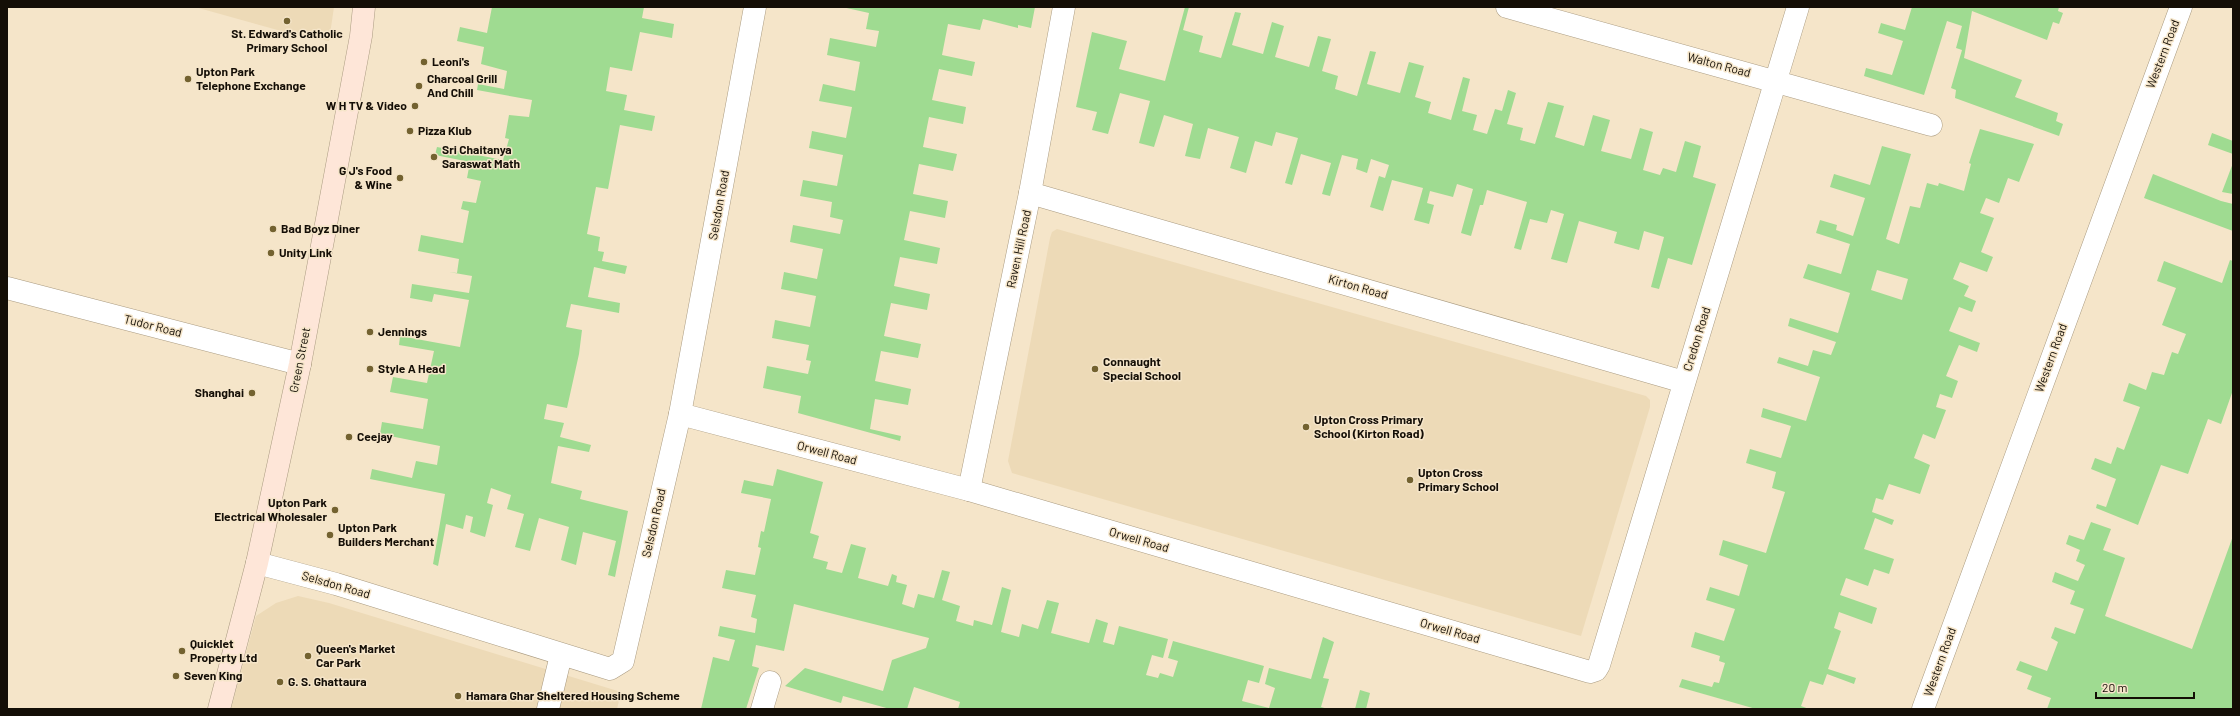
<svg xmlns="http://www.w3.org/2000/svg" width="2240" height="716" viewBox="0 0 2240 716" font-family="Barlow,sans-serif">
<rect width="100%" height="100%" fill="#f5e5c9"/>
<g fill="#eddab7">
<polygon points="195,7 334,7 329,41 292,34"/>
<polygon points="1057,229 1646,396 1650,400 1650,407 1581,636 1012,473 1008,461 1050,238 1052,232"/>
<polygon points="298,596 329,603 621,692 617,709 231,709 256,616 276,603"/>
</g>
<g fill="#9fdb91" fill-rule="evenodd">
<polygon points="492,7 644,7 642,18 674,24 672,38 640,32 632,71 610,67 606,91 627,95 624,110 655,116 652,131 620,125 608,189 596,187 587,234 600,237 598,251 604,252 602,261 627,266 625,274 594,267 588,297 620,303 619,313 571,304 566,327 582,330 579,354 567,408 547,404 544,419 564,423 560,437 591,445 589,452 558,446 551,483 582,491 580,499 628,511 615,577 608,575 616,541 583,532 576,565 561,560 569,527 539,518 530,551 515,547 524,514 507,509 511,495 491,488 487,503 493,505 485,537 470,532 473,517 466,515 463,529 446,524 438,566 433,564 445,494 370,479 372,469 412,478 416,461 437,465 440,446 380,434 382,422 423,429 428,399 390,392 393,377 427,383 434,351 399,345 400,336 460,347 469,300 434,294 432,302 410,298 412,284 469,293 472,276 449,272 457,273 459,259 418,251 421,235 463,243 469,211 461,209 463,201 476,203 481,181 467,178 470,162 435,155 437,147 503,160 509,139 505,138 509,115 529,117 532,100 477,90 478,84 504,89 507,71 481,64 484,47 457,41 460,27 487,33"/>
<polygon points="842,7 1035,7 1031,28 1018,25 1018,28 983,19 980,30 948,24 942,55 975,62 972,76 939,69 932,100 966,107 963,124 929,117 923,147 957,154 953,171 919,164 913,194 948,201 945,218 910,211 904,240 940,248 937,264 900,257 894,286 930,294 927,310 891,303 884,336 921,344 918,358 881,351 875,381 911,389 908,405 875,399 870,429 901,436 900,441 798,413 801,396 763,388 767,366 808,374 811,361 806,360 809,345 772,338 775,320 810,327 816,296 781,289 784,272 817,279 823,249 790,242 793,225 840,234 843,220 830,217 832,202 800,196 803,180 837,186 843,155 809,148 812,131 846,138 852,107 819,101 823,84 855,91 860,62 827,55 830,38 876,47 879,31 866,29 869,13"/>
<polygon points="1185,7 1189,7 1183,30 1203,36 1199,52 1221,58 1235,12 1241,13 1232,45 1263,54 1272,22 1284,26 1275,57 1309,67 1318,36 1331,39 1322,71 1338,76 1335,89 1357,96 1370,51 1376,52 1367,84 1400,93 1409,62 1424,66 1415,97 1431,102 1428,113 1451,120 1463,77 1470,79 1462,111 1477,115 1473,130 1487,134 1495,109 1502,111 1508,90 1516,93 1507,124 1523,128 1520,140 1535,144 1548,102 1564,106 1555,137 1584,146 1593,115 1610,120 1601,151 1631,159 1640,128 1653,132 1643,170 1660,175 1663,168 1676,172 1685,141 1701,146 1693,177 1716,184 1692,265 1668,258 1659,289 1651,287 1664,237 1644,231 1639,250 1614,243 1617,232 1579,221 1567,263 1551,259 1564,214 1551,210 1547,223 1530,219 1521,250 1514,248 1527,202 1487,190 1483,205 1480,205 1471,236 1461,233 1473,189 1457,184 1453,197 1430,191 1427,203 1434,205 1429,224 1414,220 1423,188 1392,180 1383,211 1370,207 1379,176 1385,178 1389,165 1371,159 1367,173 1356,169 1358,159 1342,155 1330,196 1322,194 1331,163 1301,154 1292,185 1285,183 1298,138 1276,132 1272,146 1255,141 1246,173 1230,168 1239,137 1208,128 1200,159 1185,156 1193,124 1164,115 1154,147 1139,143 1150,101 1120,93 1108,134 1092,130 1097,112 1076,107 1092,32 1127,41 1119,69 1165,81"/>
<polygon points="1912,7 2059,7 2058,11 2063,13 2059,24 2053,22 2047,40 1972,11 1964,58 2022,80 2015,97 2058,113 2056,121 2063,124 2059,136 1955,98 1956,90 1951,88 1962,50 1956,48 1962,26 1947,21 1924,95 1864,76 1866,68 1892,75 1903,41 1878,33 1881,23 1905,30"/>
<path d="M 1980,129 L 2034,144 L 2019,182 L 2008,178 L 1999,203 L 1986,198 L 1980,213 L 1994,218 L 1981,252 L 1993,257 L 1987,272 L 1960,262 L 1953,279 L 1969,286 L 1964,296 L 1976,301 L 1972,312 L 1959,307 L 1949,331 L 1980,343 L 1977,352 L 1959,345 L 1946,376 L 1958,381 L 1952,398 L 1940,394 L 1936,407 L 1946,410 L 1935,439 L 1923,434 L 1914,458 L 1930,465 L 1920,494 L 1889,484 L 1883,500 L 1876,498 L 1872,512 L 1894,520 L 1892,525 L 1875,518 L 1864,549 L 1894,559 L 1889,574 L 1874,569 L 1868,586 L 1846,578 L 1840,595 L 1877,608 L 1872,624 L 1839,612 L 1834,628 L 1841,631 L 1828,669 L 1856,678 L 1854,684 L 1827,674 L 1823,685 L 1810,681 L 1801,706 L 1809,709 L 1756,709 L 1679,687 L 1682,679 L 1712,687 L 1714,682 L 1719,683 L 1725,663 L 1719,661 L 1720,656 L 1691,647 L 1695,632 L 1724,641 L 1735,609 L 1706,600 L 1710,587 L 1739,596 L 1748,565 L 1719,555 L 1723,540 L 1766,553 L 1785,492 L 1772,488 L 1776,472 L 1746,463 L 1750,449 L 1781,458 L 1791,426 L 1761,417 L 1763,408 L 1806,421 L 1820,377 L 1777,363 L 1779,357 L 1808,366 L 1813,350 L 1831,355 L 1836,342 L 1788,326 L 1790,318 L 1838,333 L 1850,293 L 1803,278 L 1808,264 L 1841,274 L 1850,244 L 1816,233 L 1820,220 L 1837,225 L 1836,230 L 1853,236 L 1865,198 L 1830,187 L 1834,174 L 1870,185 L 1882,146 L 1911,154 L 1886,239 L 1899,244 L 1910,206 L 1920,208 L 1927,183 L 1938,186 L 1939,183 L 1964,191 L 1971,164 L 1969,163 ZM 1877,270 L 1908,279 L 1902,300 L 1871,290 Z"/>
<polygon points="2212,133 2233,141 2233,154 2208,145"/>
<polygon points="2233,163 2233,194 2222,192"/>
<polygon points="2153,174 2221,201 2233,204 2233,231 2144,198"/>
<polygon points="2230,260 2233,261 2233,390 2221,424 2208,419 2188,474 2161,465 2138,525 2096,508 2097,504 2106,507 2116,479 2091,469 2095,458 2111,464 2117,447 2124,450 2140,407 2123,401 2129,383 2146,390 2152,372 2164,375 2172,352 2178,354 2186,334 2162,325 2176,288 2157,281 2164,261 2222,283"/>
<polygon points="777,469 823,482 810,533 819,536 813,558 828,562 826,569 842,573 851,544 866,548 858,578 888,586 892,574 897,576 896,582 907,585 902,604 914,608 918,594 934,598 942,570 950,572 942,600 960,606 956,621 973,626 974,620 992,625 1002,587 1011,590 1001,632 1019,637 1022,624 1038,629 1047,600 1059,603 1051,633 1089,643 1096,619 1108,623 1103,642 1114,645 1119,626 1168,639 1163,658 1152,655 1146,675 1158,678 1160,673 1173,677 1178,661 1168,658 1173,641 1264,666 1259,683 1248,680 1242,701 1269,708 1275,688 1265,684 1269,668 1311,679 1323,637 1334,642 1323,678 1329,679 1321,707 1328,709 958,709 960,702 914,687 907,709 890,709 843,696 841,703 785,686 805,668 883,691 892,660 926,648 929,638 794,604 784,651 756,645 752,666 759,668 746,709 701,709 713,657 729,661 735,640 718,636 720,626 755,633 757,619 751,617 756,595 722,588 726,570 755,575 761,548 758,547 761,531 764,532 771,499 741,493 744,480 773,486"/>
<polygon points="2091,522 2111,529 2103,550 2125,558 2105,616 2192,649 2233,536 2233,709 2047,709 2051,698 2027,689 2032,676 2016,670 2020,661 2047,671 2058,642 2051,638 2055,627 2075,634 2084,609 2070,604 2075,591 2052,582 2055,572 2078,581 2085,565 2076,561 2080,550 2066,544 2069,535 2084,540"/>
<polygon points="1360,690 1370,693 1366,709 1355,709"/>
</g>
<g fill="none" stroke-linecap="round" stroke-linejoin="round">
<g stroke="#aa9b81" stroke-width="23">
<g id="minor">
<polyline points="1507,7 1931,125"/>
<polyline points="1030,193 1684,382"/>
<polyline points="7,288 300,364"/>
<polyline points="680,414 969,490 1590,672 1596,670 1599,665 1798,7"/>
<polyline points="969,490 1030,193 1064,7"/>
<polyline points="257,563 336,584 610,669 623,661 680,414 755,7"/>
<polyline points="548,709 561,655"/>
<polyline points="762,709 770,682"/>
<polyline points="1923,709 2181,7"/>
</g>
</g>
<g stroke="#aa9b81" stroke-width="23">
<polyline id="secondary" points="219,709 257,563 300,364 361,36 364,7"/>
</g>
<use href="#minor" stroke="#fff" stroke-width="22"/>
<use href="#secondary" stroke="#fee6d8" stroke-width="22"/>
</g>
<g fill="#736230" stroke="#f5e5c9" stroke-width="1.5">
<circle cx="287" cy="21" r="4"/>
<circle cx="424" cy="62" r="4"/>
<circle cx="188" cy="79" r="4"/>
<circle cx="419" cy="86" r="4"/>
<circle cx="415" cy="106" r="4"/>
<circle cx="410" cy="131" r="4"/>
<circle cx="434" cy="157" r="4"/>
<circle cx="400" cy="178" r="4"/>
<circle cx="273" cy="229" r="4"/>
<circle cx="271" cy="253" r="4"/>
<circle cx="370" cy="332" r="4"/>
<circle cx="370" cy="369" r="4"/>
<circle cx="1095" cy="369" r="4"/>
<circle cx="252" cy="393" r="4"/>
<circle cx="1306" cy="427" r="4"/>
<circle cx="349" cy="437" r="4"/>
<circle cx="1410" cy="480" r="4"/>
<circle cx="335" cy="510" r="4"/>
<circle cx="330" cy="535" r="4"/>
<circle cx="182" cy="651" r="4"/>
<circle cx="308" cy="656" r="4"/>
<circle cx="176" cy="676" r="4"/>
<circle cx="280" cy="682" r="4"/>
<circle cx="458" cy="696" r="4"/>
</g>
<g text-anchor="middle" stroke-width="3" stroke-linejoin="round" paint-order="stroke">
<g font-size="12" font-weight="bold" fill="#140e06" stroke="#f5e5c9" text-anchor="start">
<text x="287" y="38" text-anchor="middle">St. Edward's Catholic<tspan x="287" dy="14">Primary School</tspan></text>
<text x="432" y="66">Leoni's</text>
<text x="196" y="76">Upton Park<tspan x="196" dy="14">Telephone Exchange</tspan></text>
<text x="427" y="83">Charcoal Grill<tspan x="427" dy="14">And Chill</tspan></text>
<text x="407" y="110" text-anchor="end">W H TV &amp; Video</text>
<text x="418" y="135">Pizza Klub</text>
<text x="442" y="154">Sri Chaitanya<tspan x="442" dy="14">Saraswat Math</tspan></text>
<text x="392" y="175" text-anchor="end">G J's Food<tspan x="392" dy="14">&amp; Wine</tspan></text>
<text x="281" y="233">Bad Boyz Diner</text>
<text x="279" y="257">Unity Link</text>
<text x="378" y="336">Jennings</text>
<text x="1103" y="366">Connaught<tspan x="1103" dy="14">Special School</tspan></text>
<text x="378" y="373">Style A Head</text>
<text x="244" y="397" text-anchor="end">Shanghai</text>
<text x="1314" y="424">Upton Cross Primary<tspan x="1314" dy="14">School (Kirton Road)</tspan></text>
<text x="357" y="441">Ceejay</text>
<text x="1418" y="477">Upton Cross<tspan x="1418" dy="14">Primary School</tspan></text>
<text x="327" y="507" text-anchor="end">Upton Park<tspan x="327" dy="14">Electrical Wholesaler</tspan></text>
<text x="338" y="532">Upton Park<tspan x="338" dy="14">Builders Merchant</tspan></text>
<text x="190" y="648">Quicklet<tspan x="190" dy="14">Property Ltd</tspan></text>
<text x="316" y="653">Queen's Market<tspan x="316" dy="14">Car Park</tspan></text>
<text x="184" y="680">Seven King</text>
<text x="288" y="686">G. S. Ghattaura</text>
<text x="466" y="700">Hamara Ghar Sheltered Housing Scheme</text>
</g>
<g font-size="12" fill="#140e06" stroke="#f5e5c9">
<text transform="translate(2163 54) rotate(-69)" y="4">Western Road</text>
<text transform="translate(1719 65) rotate(15)" y="4">Walton Road</text>
<text transform="translate(719 205) rotate(-80)" y="4">Selsdon Road</text>
<text transform="translate(1019 249) rotate(-78)" y="4">Raven Hill Road</text>
<text transform="translate(1358 287) rotate(16)" y="4">Kirton Road</text>
<text transform="translate(153 326) rotate(14)" y="4">Tudor Road</text>
<text transform="translate(1697 339) rotate(-73)" y="4">Credon Road</text>
<text transform="translate(2051 358) rotate(-70)" y="4">Western Road</text>
<text transform="translate(300 360) rotate(-79)" y="4">Green Street</text>
<text transform="translate(827 453) rotate(15)" y="4">Orwell Road</text>
<text transform="translate(654 523) rotate(-77)" y="4">Selsdon Road</text>
<text transform="translate(1139 540) rotate(16)" y="4">Orwell Road</text>
<text transform="translate(336 585) rotate(16)" y="4">Selsdon Road</text>
<text transform="translate(1450 631) rotate(16)" y="4">Orwell Road</text>
<text transform="translate(1940 662) rotate(-70)" y="4">Western Road</text>
</g>
</g>
<rect width="2240" height="716" fill="none" stroke="#140e06" stroke-width="16"/>
<path d="M2096 692v6h98v-6" fill="none" stroke="#140e06" stroke-width="2"/>
<text x="2102" y="692" font-size="12" fill="#140e06" stroke="#f5e5c9" stroke-width="3" paint-order="stroke">20 m</text>
</svg>
